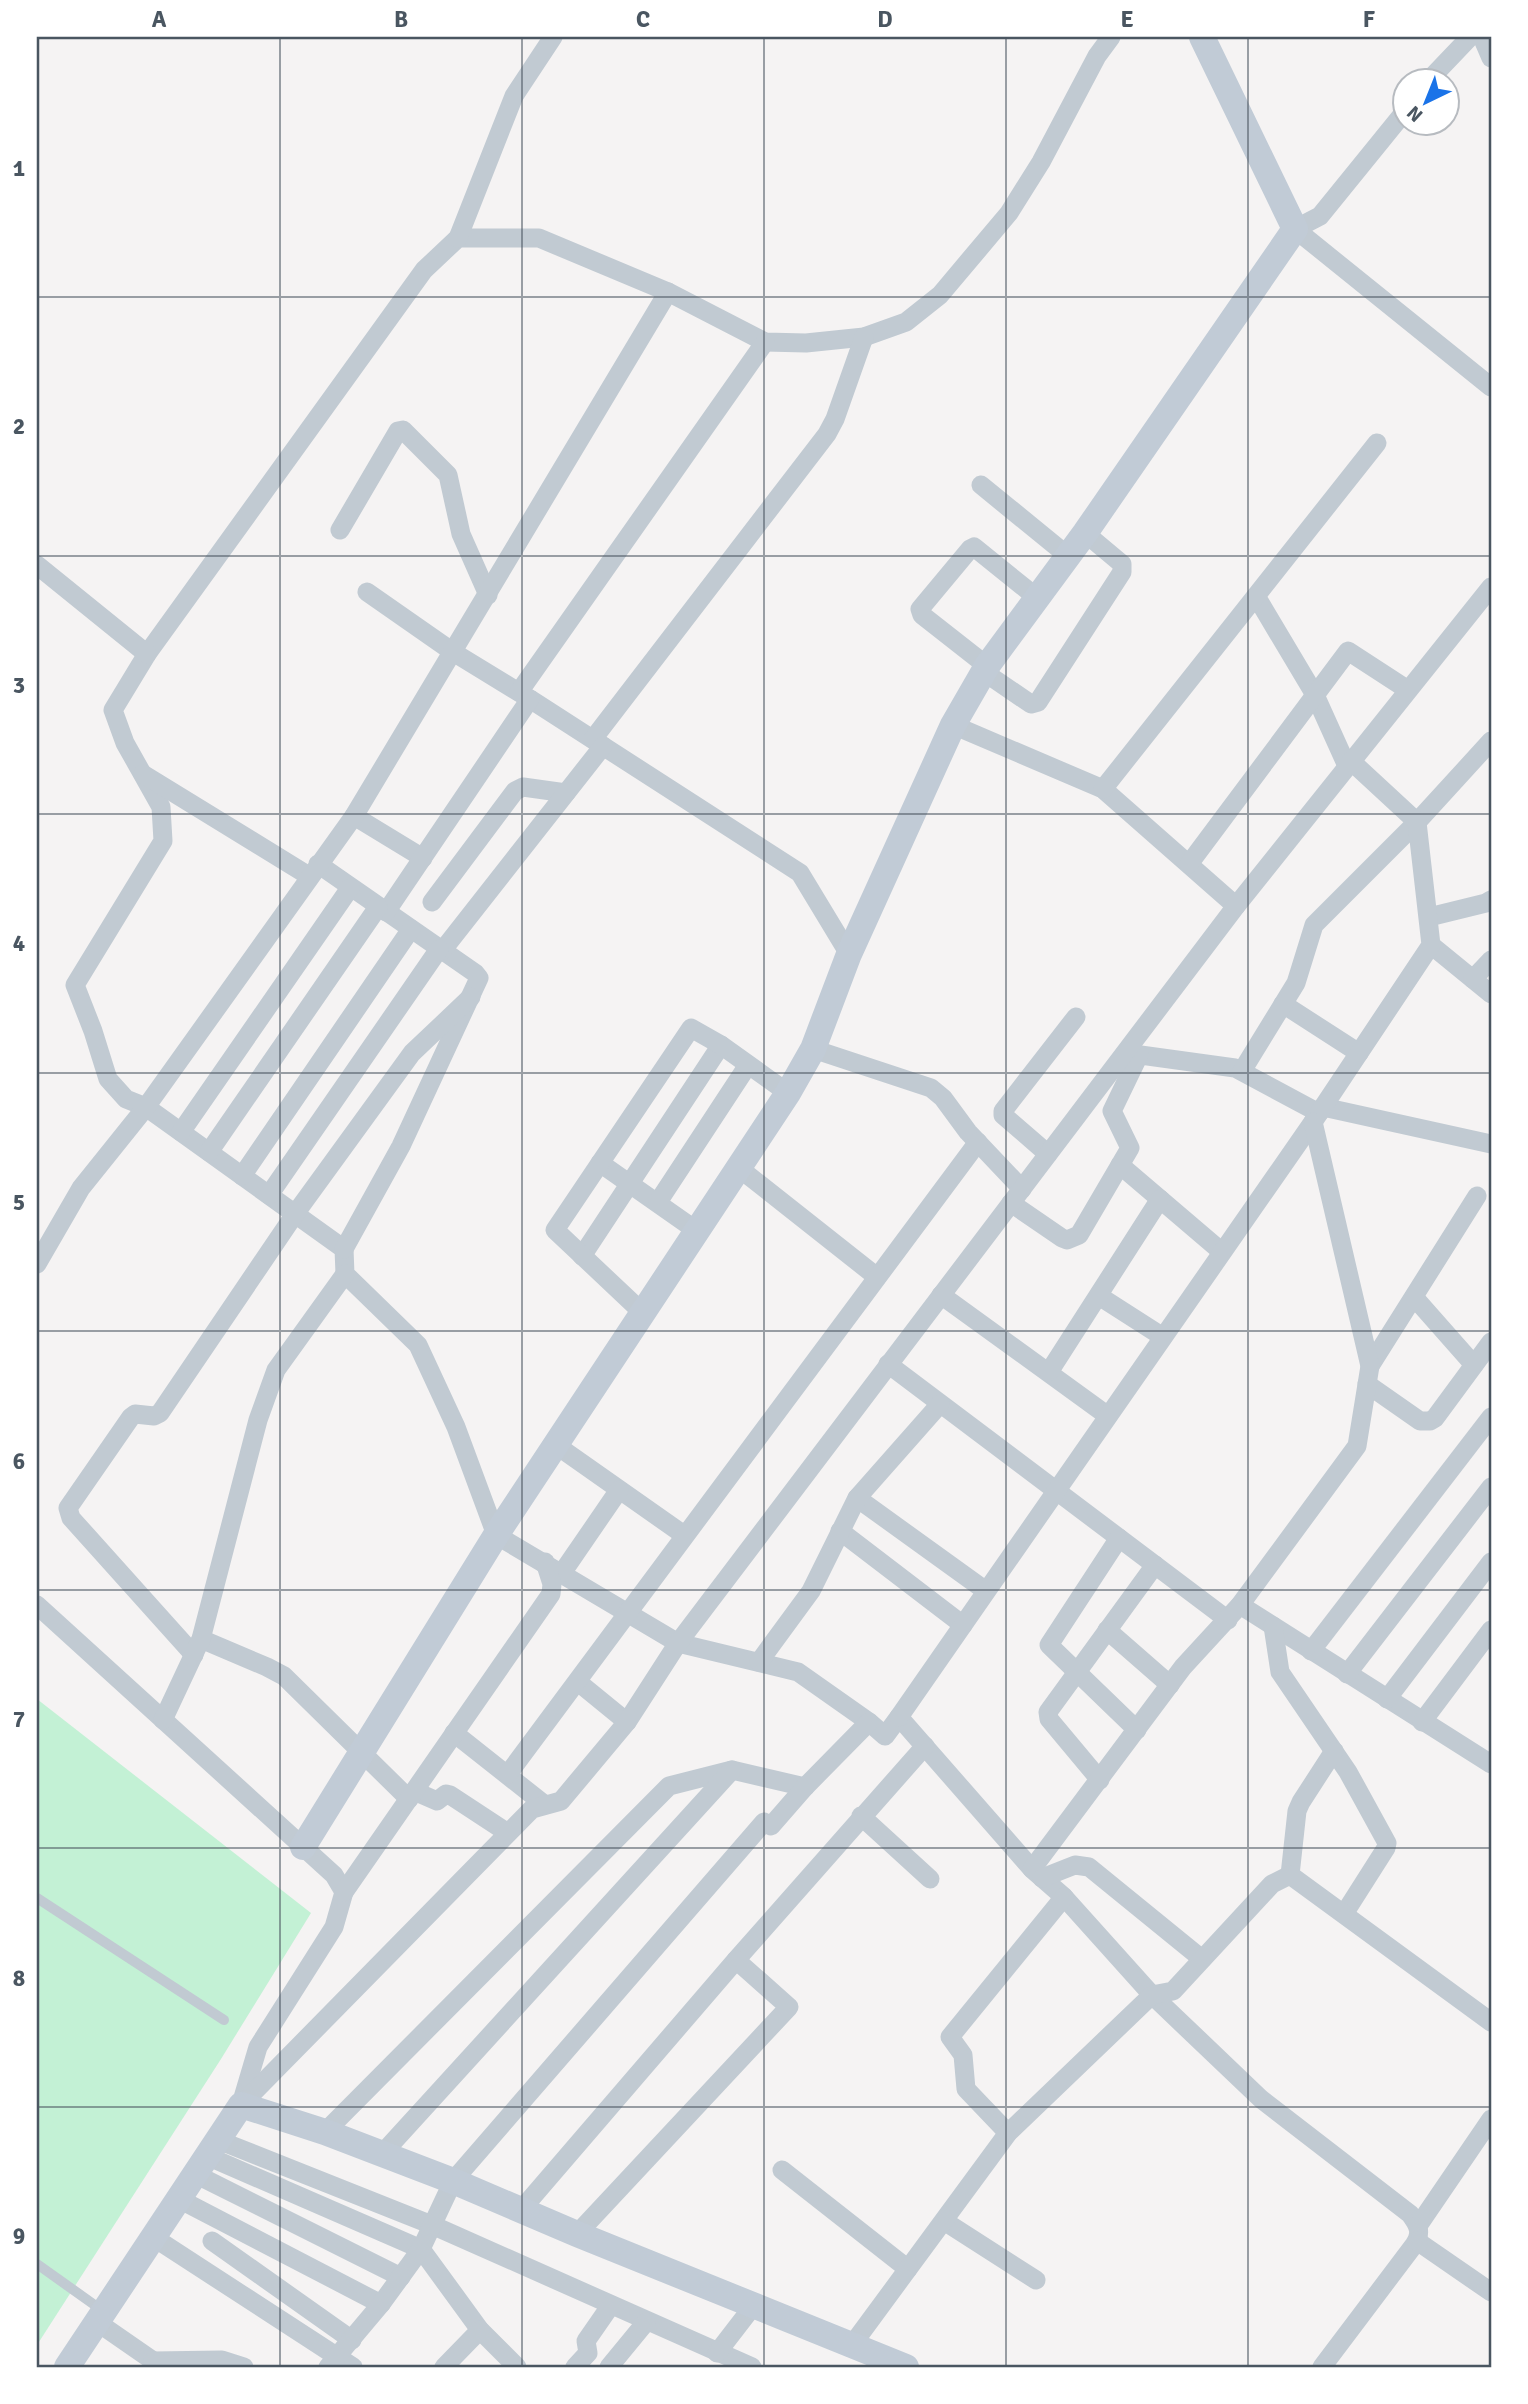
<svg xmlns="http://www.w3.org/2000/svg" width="1528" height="2404" viewBox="0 0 1528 2404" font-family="Signika,sans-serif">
<rect width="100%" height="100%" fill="#f5f3f3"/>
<polygon fill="#c3f1d5" points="37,1699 311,1913 221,2059 37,2345"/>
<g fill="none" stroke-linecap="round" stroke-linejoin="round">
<g stroke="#c1cad2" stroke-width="10">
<polyline points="37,1898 224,2020"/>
<polyline points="37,2264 103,2311"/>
</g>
<g stroke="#c1cad2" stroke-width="19">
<path d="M 1111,37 L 1097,56 L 1041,162 L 1009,213 L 940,295 L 906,322 L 864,337 L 806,343 L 765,342 L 668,292 L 539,238 L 458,238 L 424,270 L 147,654 L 113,710 L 125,743 L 161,807 L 163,841 L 75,985 L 93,1031 L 108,1079 L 126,1099 L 146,1107 L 344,1249 L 345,1274 L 418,1345 L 456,1427 L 496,1535 L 678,1643 L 798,1672 L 869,1722 L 885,1736 L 899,1717 L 1032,1869 L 1064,1897 L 1152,1995 L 1261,2099 L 1410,2214 C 1419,2226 1422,2233 1414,2245 L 1322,2367"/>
<polyline points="1482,37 1491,58"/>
<polyline points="1429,80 1470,37"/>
<polyline points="1406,110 1320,216 1295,229 1491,387"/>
<polyline points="458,238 514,96 553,37"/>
<polyline points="981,485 1068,556"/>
<polyline points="340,530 398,431 403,430 448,475 461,534 488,595"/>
<polyline points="37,565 147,654"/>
<polyline points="367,592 453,652 530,699 800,873 849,954"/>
<polyline points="1256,596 1315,695 1347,766"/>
<polyline points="987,666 922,615 920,609 970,549 974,547 1036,597"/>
<polyline points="984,672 1031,704 1038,702 1122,572 1122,564 1085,533"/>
<polyline points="519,692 765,342"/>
<polyline points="953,725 1103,789 1236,906"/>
<polyline points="593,739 827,434 835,419 864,337"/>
<polyline points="143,774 309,876"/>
<polyline points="1103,789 1377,443"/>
<polyline points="354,816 423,858"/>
<polyline points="318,864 475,973 479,978 401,1146 344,1249"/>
<polyline points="1189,864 1348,651 1408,690"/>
<polyline points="432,902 515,791 523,787 566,793"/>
<polyline points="386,912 530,699"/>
<polyline points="1429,917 1486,903 1491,900"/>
<polyline points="1431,945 1491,994"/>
<polyline points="442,951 603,746"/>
<polyline points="1473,979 1491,960"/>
<polyline points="1283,1004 1359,1053"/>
<polyline points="813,1049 931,1088 943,1098 968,1132 1022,1189"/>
<polyline points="1126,1053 1235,1068 1319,1113"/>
<polyline points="1242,1071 1296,983 1314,925 1417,822 1491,741"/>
<polyline points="1323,1107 1491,1144"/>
<polyline points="181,1132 350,888"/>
<polyline points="209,1152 378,907"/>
<polyline points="1048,1154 1003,1115 1003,1111 1076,1017"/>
<polyline points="600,1163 697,1231"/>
<polyline points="1120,1165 1222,1252"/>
<polyline points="739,1168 877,1277"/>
<polyline points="242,1176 411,929"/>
<polyline points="269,1195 439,949"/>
<polyline points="658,1202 748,1065"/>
<polyline points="1011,1203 1062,1238 1067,1240 1079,1235 1130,1148 1112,1111 1139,1055"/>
<polyline points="582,1256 721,1045"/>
<polyline points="37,1264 81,1188 146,1107 354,816 668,292"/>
<polyline points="941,1295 1108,1416"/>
<polyline points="1099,1296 1163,1337"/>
<polyline points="1414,1297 1474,1365"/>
<polyline points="643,1313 555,1230 691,1028 721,1045 788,1093"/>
<polyline points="888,1364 1228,1620"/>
<polyline points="1370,1366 1477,1196"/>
<polyline points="1049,1372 1160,1199"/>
<polyline points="1367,1384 1420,1421 1430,1421 1435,1418 1491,1342"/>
<polyline points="556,1445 684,1535"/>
<polyline points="857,1498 986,1591"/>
<polyline points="840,1531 963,1625"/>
<polyline points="1119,1538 1049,1645 1137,1730"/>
<polyline points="562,1573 619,1490"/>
<polyline points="37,1605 334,1875 344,1892 334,1927 258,2047 242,2101"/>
<polyline points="1240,1605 1491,1764"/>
<polyline points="1273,1626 1280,1672 1348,1772 1387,1843 1386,1848 1344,1914"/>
<polyline points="1107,1630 1170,1685"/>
<polyline points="201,1639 267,1667 284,1676 409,1799"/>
<polyline points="1311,1651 1491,1417"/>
<polyline points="194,1655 71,1518 68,1508 131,1417 135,1414 154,1416 160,1413 295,1214 412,1053 471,997"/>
<polyline points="759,1662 811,1591 857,1498 940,1404"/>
<polyline points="1347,1674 1491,1487"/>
<polyline points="578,1682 627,1722"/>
<polyline points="1387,1699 1491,1562"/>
<polyline points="899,1717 1313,1122 1431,945 1417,822 1351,761"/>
<polyline points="163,1720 201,1639 258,1420 276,1370 345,1274"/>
<polyline points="1422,1722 1491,1630"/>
<polyline points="454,1733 545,1805"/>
<polyline points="508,1774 978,1142"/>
<polyline points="1100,1780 1049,1719 1048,1712 1155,1565"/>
<polyline points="414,1791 437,1801 446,1794 450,1795 508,1833"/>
<polyline points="861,1816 930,1879"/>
<polyline points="1032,1869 1183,1667 1240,1605 1357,1446 1370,1366 1313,1122"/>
<polyline points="1290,1875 1297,1811 1301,1802 1334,1751"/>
<polyline points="1042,1878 1075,1865 1089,1867 1202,1959"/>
<polyline points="344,1892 551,1594 552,1584 545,1562"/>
<polyline points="241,2105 532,1809 561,1801 627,1722 678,1643 1236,906 1491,587"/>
<polyline points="325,2132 669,1786 732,1770 805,1787"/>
<polyline points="1008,2133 966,2089 963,2055 950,2037 1064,1897"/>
<polyline points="218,2140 432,2225 752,2367"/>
<polyline points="382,2154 732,1770"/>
<polyline points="207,2156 421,2249 480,2330 517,2367"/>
<polyline points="782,2170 908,2269"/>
<polyline points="195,2174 401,2277"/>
<polyline points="179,2199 381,2304"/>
<polyline points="521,2210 736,1960 925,1746"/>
<polyline points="944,2221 1036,2280"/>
<polyline points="1418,2226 1491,2119"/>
<polyline points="577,2234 789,2007 736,1960"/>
<polyline points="153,2237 353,2367"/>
<polyline points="212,2241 352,2340"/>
<polyline points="1417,2241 1491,2292"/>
<polyline points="97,2322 162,2367"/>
<polyline points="852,2345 1008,2133 1152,1995 1173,1991 1272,1884 1290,1875 1491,2022"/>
<polyline points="717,2353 754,2305"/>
<polyline points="153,2361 222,2360 244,2367"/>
<polyline points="328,2367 381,2304 421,2249 453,2181 764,1822 771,1826 805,1787 869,1722"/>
<polyline points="444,2367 480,2330"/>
<polyline points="575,2367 588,2353 586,2341 611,2305"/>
<polyline points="609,2367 646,2322"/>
</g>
<g stroke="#c1cbd6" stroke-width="26">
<polyline points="303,1847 496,1535 788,1093 813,1049 849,954 953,725 987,666 1085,533 1295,229 1202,37"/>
<polyline points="67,2367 241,2105 325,2132 453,2181 577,2234 906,2367"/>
</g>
</g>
<path fill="none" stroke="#4a5661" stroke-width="2" stroke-opacity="0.55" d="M 280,37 L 280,2367M 522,37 L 522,2367M 764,37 L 764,2367M 1006,37 L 1006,2367M 1248,37 L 1248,2367M 37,297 L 1491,297M 37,556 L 1491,556M 37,814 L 1491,814M 37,1073 L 1491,1073M 37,1331 L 1491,1331M 37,1590 L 1491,1590M 37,1848 L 1491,1848M 37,2107 L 1491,2107"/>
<rect width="1528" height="2404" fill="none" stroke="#ffffff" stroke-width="77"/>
<g transform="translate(1426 102) rotate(223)"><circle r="33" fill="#ffffff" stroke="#b7bbc0" stroke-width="2"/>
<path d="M0-5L12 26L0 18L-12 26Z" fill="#1a73e8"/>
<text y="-10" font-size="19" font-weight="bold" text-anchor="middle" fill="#4a5661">N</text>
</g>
<rect x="38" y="38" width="1452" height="2328" fill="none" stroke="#4a5661" stroke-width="2.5"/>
<g font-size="23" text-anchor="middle" font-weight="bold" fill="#4a5661">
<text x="159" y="27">A</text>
<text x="401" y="27">B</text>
<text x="643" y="27">C</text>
<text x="885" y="27">D</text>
<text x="1127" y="27">E</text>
<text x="1369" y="27">F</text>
<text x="19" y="176">1</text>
<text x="19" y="434">2</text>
<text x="19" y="693">3</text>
<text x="19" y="951">4</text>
<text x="19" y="1210">5</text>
<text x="19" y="1469">6</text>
<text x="19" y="1727">7</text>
<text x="19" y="1986">8</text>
<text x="19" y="2244">9</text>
</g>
</svg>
